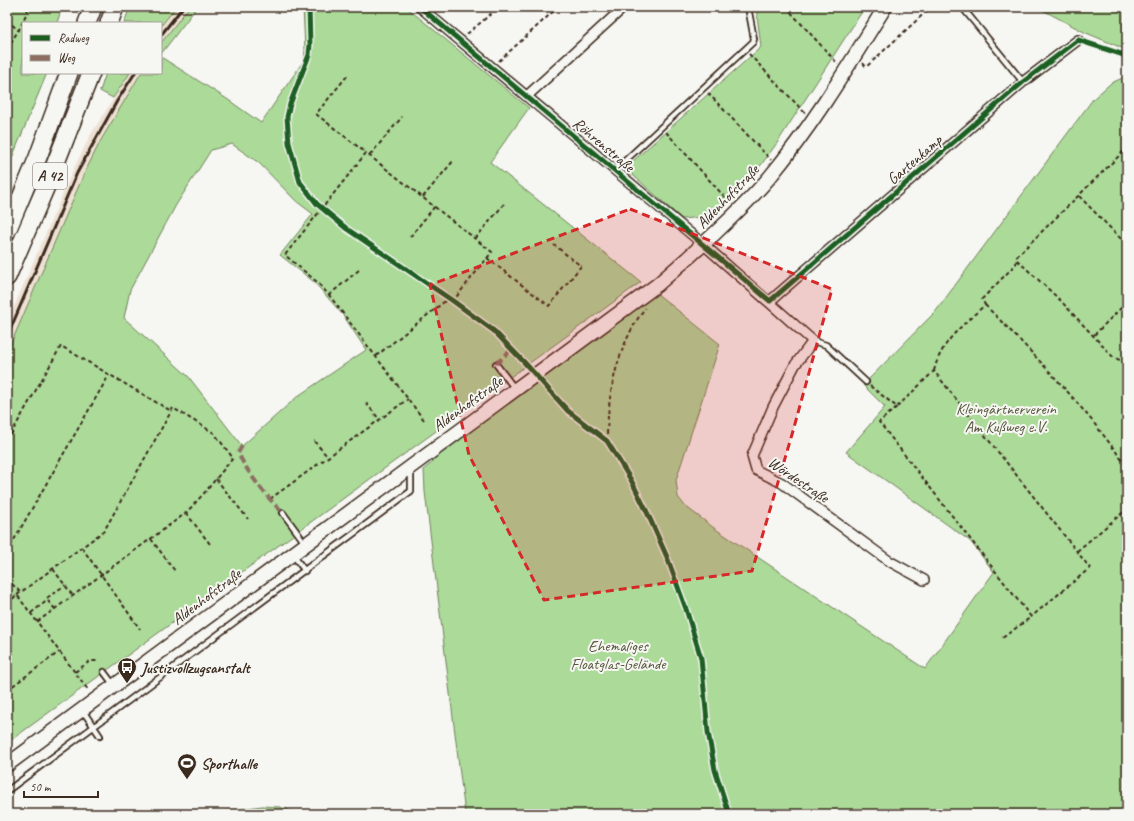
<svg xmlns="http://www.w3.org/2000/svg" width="1134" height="821" viewBox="0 0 1134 821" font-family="Caveat,sans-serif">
<rect width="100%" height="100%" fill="#f6f6f2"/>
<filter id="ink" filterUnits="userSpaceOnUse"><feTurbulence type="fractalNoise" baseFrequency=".025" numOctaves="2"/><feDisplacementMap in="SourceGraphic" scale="8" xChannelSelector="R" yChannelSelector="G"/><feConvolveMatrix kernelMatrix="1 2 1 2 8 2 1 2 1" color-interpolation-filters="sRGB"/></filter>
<g filter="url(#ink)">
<g fill="#eee1d3">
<polygon points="176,7 189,7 161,43 161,26"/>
<polygon points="130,73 141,73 101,140 83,176 7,353 7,323 73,170 91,134"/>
</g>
<g fill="#abda99" stroke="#73825c" fill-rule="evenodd">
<polygon points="7,7 62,7 57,23 23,23 23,73 47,73 7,170"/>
<polygon points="130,7 176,7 161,26 161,23 124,23"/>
<polygon points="189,7 197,7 161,54 161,43"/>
<path d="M 303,7 L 406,7 L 529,108 L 490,162 L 641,282 L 7,743 L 7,353 L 83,176 L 101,140 L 141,73 L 161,73 L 161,57 L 227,99 L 261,123 L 304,60 L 305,50 ZM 232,144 L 259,163 L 296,201 L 313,214 L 280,255 L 314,282 L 343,315 L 366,350 L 298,396 L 242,446 L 188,376 L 124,318 L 130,290 L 176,205 L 211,150 Z"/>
<polygon points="756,7 865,7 777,143 761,165 714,216 682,219 625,168 761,47"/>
<polygon points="1037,7 1127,7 1127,50 1084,32"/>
<polygon points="106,73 130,73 113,98 100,91"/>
<polygon points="1127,76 1127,814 465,814 425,492 424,469 433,462 433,458 656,293 720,344 676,480 678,497 685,506 714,528 925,669 994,572 970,541 846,452 885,407 863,385 936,311 1093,99 1111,83"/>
<polygon points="262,806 280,807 299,814 205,814"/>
</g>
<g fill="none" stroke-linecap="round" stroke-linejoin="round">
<g stroke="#3b2a1e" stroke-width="8">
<g id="lane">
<polyline points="962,7 1023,82"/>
<polyline points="615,170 753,42 754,39 748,7"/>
<polyline points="813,341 826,345 866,382"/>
<polyline points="496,364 515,389"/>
<polyline points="283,513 305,543"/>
<polyline points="293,555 305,571"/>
<polyline points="104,672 113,684"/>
<polyline points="83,711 100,736"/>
<polyline points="7,791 411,491 411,470"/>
</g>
</g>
<g stroke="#3b2a1e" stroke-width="12">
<g id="street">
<polyline points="420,7 703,244 813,341 795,365 773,407 752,456 756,470 782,483 889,561 924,580"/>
<polyline points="527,96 624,7"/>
<polyline points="770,301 1023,82 1078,40"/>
</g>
</g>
<g stroke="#3b2a1e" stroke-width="16">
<path id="secondary" d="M 7,765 L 657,285 C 696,251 735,217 769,178 C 813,125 849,65 885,7"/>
</g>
<g stroke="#3b2a1e" stroke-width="20">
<g id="highway">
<polyline points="87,23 93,7"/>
<polyline points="109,23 115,7"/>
<polyline points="7,231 38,157 69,73"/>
<polyline points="7,277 53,170 91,73"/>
</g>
</g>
<g stroke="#3b2a1e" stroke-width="2" stroke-dasharray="4 3" stroke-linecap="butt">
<polyline points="786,7 838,64"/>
<polyline points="7,20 18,30"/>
<polyline points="467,34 499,7"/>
<polyline points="7,36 12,41"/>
<polyline points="1087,43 1127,56"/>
<polyline points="7,49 21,26 29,7"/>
<polyline points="749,54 805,113"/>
<polyline points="499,61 556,9"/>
<polyline points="863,63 866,67 931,7"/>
<polyline points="347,76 316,114 366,153"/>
<polyline points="708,93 771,160"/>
<polyline points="666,132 730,203"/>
<polyline points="370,155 402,117"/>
<polyline points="1079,196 1127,245"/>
<polyline points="423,197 454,160"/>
<polyline points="410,237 435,206"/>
<polyline points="475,239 504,204"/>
<polyline points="487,258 549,306 581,266 554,245"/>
<polyline points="1017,260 1060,300 1113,357 1122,361 1127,367"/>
<polyline points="329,295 359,270"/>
<path d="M 985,305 C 1037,357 1085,407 1127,467"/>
<polyline points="1094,335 1127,302"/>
<polyline points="376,356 449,298"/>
<path d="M 934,371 C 941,341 964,324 985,305 L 982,299 L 1016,264 L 1017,256 L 1127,148"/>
<polyline points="870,386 897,407 879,422 1031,617 1001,639"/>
<polyline points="366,403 379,419"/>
<polyline points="897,407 934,371 1090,568 1031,617"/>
<polyline points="424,420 329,295 317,282 285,255 366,153 492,252 453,301"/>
<polyline points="7,441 61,346 171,411"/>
<polyline points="314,441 328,457"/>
<path d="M 607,441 C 607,395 617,346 645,308"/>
<polyline points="216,479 248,519"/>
<polyline points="270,499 408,399"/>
<polyline points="186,513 210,544"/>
<polyline points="151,539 175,571"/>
<polyline points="82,548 140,629"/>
<polyline points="1077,551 1127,509"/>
<polyline points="7,552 109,375"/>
<polyline points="53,569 73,596"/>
<polyline points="7,579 21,593"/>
<polyline points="17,595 104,531 173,408 214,433 233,458 206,491 186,513 37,622"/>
<polyline points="47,598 65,585"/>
<polyline points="48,601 55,609"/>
<polyline points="7,603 17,595 89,691"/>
<polyline points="31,613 48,600"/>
<polyline points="75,672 90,661 97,661"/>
<polyline points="7,690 59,652"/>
</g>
<use href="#lane" stroke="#f6f6f2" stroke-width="4.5"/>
<use href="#street" stroke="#f6f6f2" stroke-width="9"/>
<use href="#secondary" stroke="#f6f6f2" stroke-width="13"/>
<use href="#highway" stroke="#f6f6f2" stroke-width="17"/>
<g stroke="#3b2a1e" stroke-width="3">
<polyline points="161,35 183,7"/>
<polyline points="7,337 77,173 117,101 135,73"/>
</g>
<g stroke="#8d6e63" stroke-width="4" stroke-dasharray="8 4" stroke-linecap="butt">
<polyline points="496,364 512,349"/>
<path d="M 242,446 L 238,453 C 249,475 266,496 283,513"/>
</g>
<g stroke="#f6f6f2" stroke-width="8">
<g id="cycleway">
<polyline points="309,7 310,44 309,55 290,104 287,117 289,143 300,182 317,204 347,229 453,301 494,331 523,361 568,411 607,441 631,480 646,510 667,557 686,609 701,658 708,732 715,770 729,814"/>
<polyline points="420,7 770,301 1023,82 1078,40 1127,56"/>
</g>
</g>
<use href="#cycleway" stroke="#1b5e20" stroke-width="5"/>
</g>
</g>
<path fill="#d62828" fill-opacity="0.2" stroke="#d62828" stroke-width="3" stroke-dasharray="8 5" stroke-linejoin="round" d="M 630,209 L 832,289 L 793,431 L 752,571 L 544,600 L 469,455 L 430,285 Z"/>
<defs>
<g id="bus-pin" transform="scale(1)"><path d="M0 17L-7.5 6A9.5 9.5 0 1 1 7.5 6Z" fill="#3b2a1e" stroke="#f6f6f2"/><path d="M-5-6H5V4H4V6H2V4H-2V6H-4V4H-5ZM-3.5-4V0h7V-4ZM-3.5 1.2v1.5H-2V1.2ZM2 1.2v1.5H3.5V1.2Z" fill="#fff"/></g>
<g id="stadium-pin" transform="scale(1)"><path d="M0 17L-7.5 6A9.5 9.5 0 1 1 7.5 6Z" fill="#3b2a1e" stroke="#f6f6f2"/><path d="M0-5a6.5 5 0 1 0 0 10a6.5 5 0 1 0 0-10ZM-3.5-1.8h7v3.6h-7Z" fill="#fff"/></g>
</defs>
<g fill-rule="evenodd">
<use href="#bus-pin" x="127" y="667"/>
<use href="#stadium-pin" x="187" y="763"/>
</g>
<g text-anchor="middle" stroke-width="4" stroke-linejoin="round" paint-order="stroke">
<rect fill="#f6f6f2" stroke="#73675e" stroke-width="1" x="33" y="163" width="34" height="26" rx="3"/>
<g font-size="15" font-weight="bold" fill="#3b2a1e">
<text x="50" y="181">A 42</text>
</g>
<g font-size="16" fill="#3b2a1e" stroke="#f6f6f2">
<text transform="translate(604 144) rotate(40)" y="6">Röhrenstraße</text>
<text transform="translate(914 159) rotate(-41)" y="6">Gartenkamp</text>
<text transform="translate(727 196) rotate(-46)" y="6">Aldenhofstraße</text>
<text transform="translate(467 403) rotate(-36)" y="6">Aldenhofstraße</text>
<text transform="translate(799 479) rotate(34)" y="6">Wördestraße</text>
<text transform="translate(206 596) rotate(-37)" y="6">Aldenhofstraße</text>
</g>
<g font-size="16" fill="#57563d" stroke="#f6f6f2">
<text x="1006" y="414">Kleingärtnerverein<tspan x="1006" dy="18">Am Kußweg e.V.</tspan></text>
<text x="618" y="651">Ehemaliges<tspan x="618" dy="18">Floatglas-Gelände</tspan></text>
</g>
<g font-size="16" font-weight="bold" fill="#3b2a1e" stroke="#f6f6f2" text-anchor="start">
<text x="141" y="673">Justizvollzugsanstalt</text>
<text x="201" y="769">Sporthalle</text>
</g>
</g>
<rect width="1134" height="821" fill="none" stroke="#f6f6f2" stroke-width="24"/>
<rect x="12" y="12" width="1110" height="797" fill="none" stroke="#3b2a1e" stroke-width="1.5" filter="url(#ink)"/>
<rect x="22" y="22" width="140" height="52" fill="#f6f6f2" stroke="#aba49d"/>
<rect x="30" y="35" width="20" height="6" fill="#1b5e20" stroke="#aba49d"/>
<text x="58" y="42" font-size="12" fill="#3b2a1e">Radweg</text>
<rect x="30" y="55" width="20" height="6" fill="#8d6e63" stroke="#aba49d"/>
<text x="58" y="62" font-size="12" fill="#3b2a1e">Weg</text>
<path d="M24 791v6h74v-6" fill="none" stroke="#3b2a1e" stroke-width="2"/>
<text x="30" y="791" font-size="12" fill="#3b2a1e" stroke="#f6f6f2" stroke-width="3" paint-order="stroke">50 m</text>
</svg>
